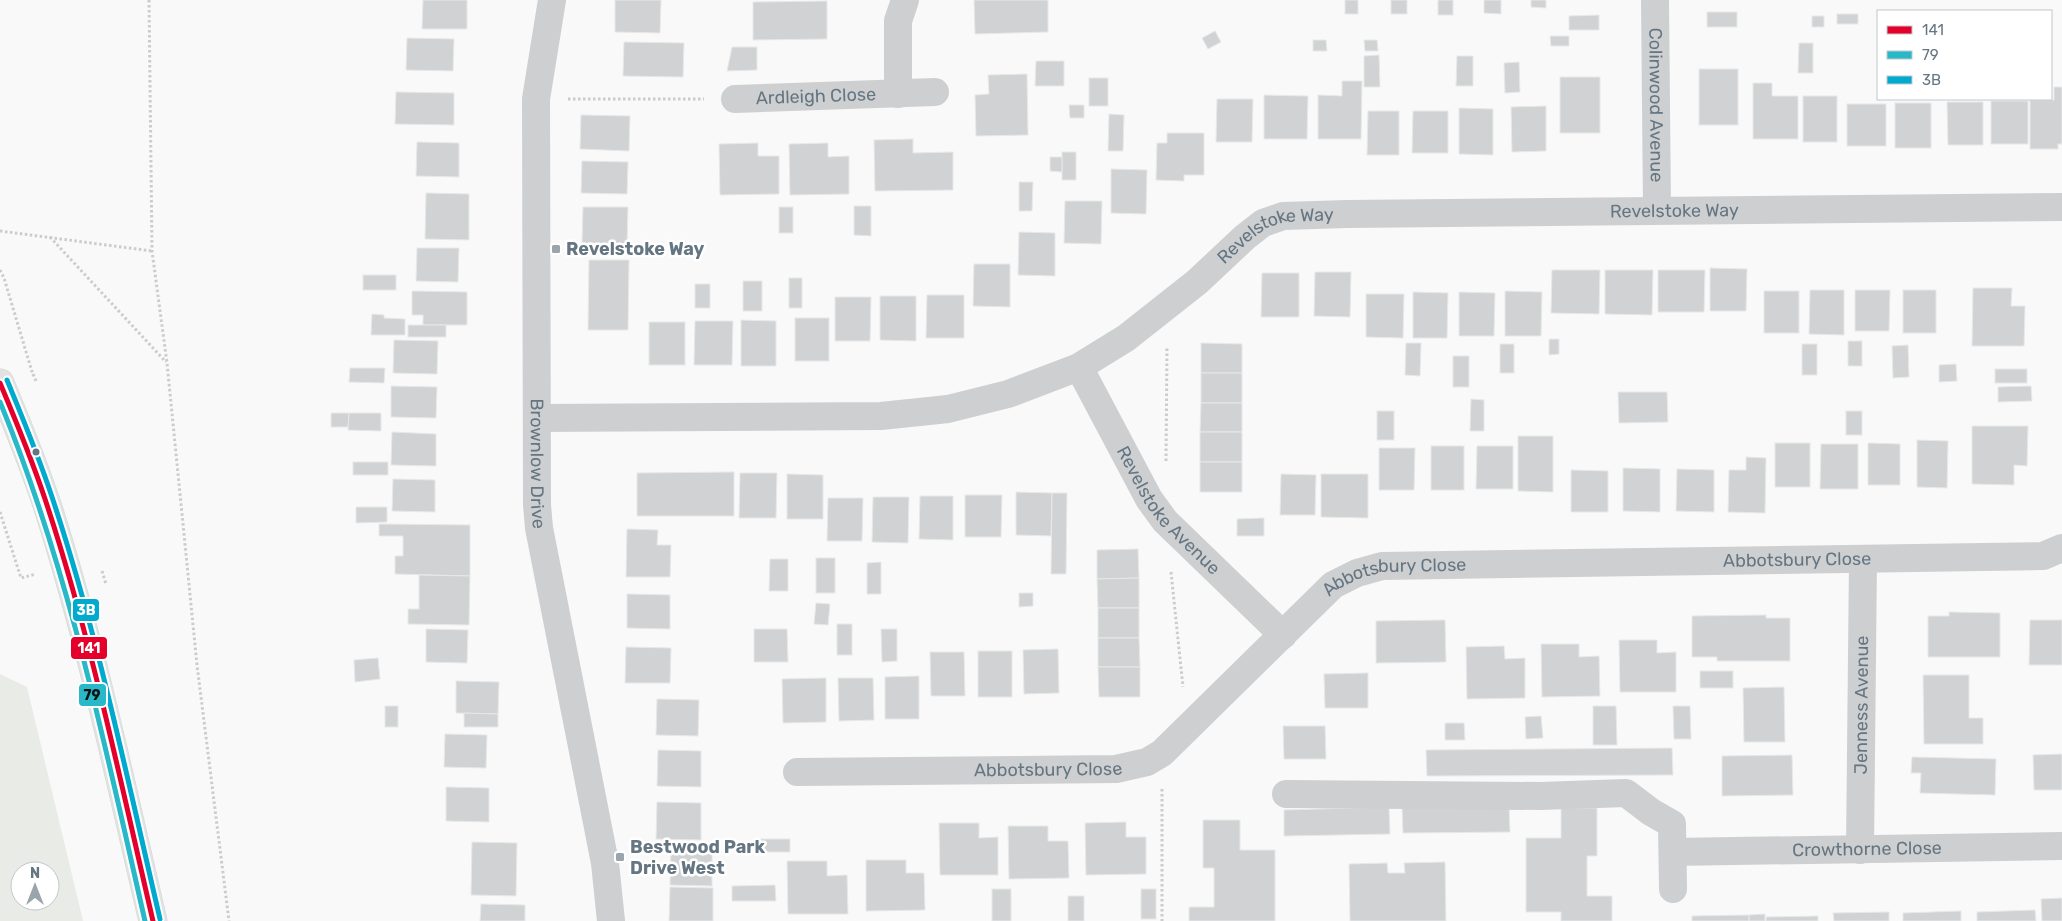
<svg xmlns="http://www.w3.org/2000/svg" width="2062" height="921" viewBox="0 0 2062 921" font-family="Rubik,sans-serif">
<rect width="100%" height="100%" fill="#f9f9f9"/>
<path fill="#e8ebe6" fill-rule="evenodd" d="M 0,674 L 27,687 L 83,921 L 0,921 ZM 20,871 L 50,871 L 50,901 L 20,901 Z"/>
<g fill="#d0d2d3" stroke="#e8e8e8">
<polygon points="423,0 467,0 467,29 422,29"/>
<polygon points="615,0 661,0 660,33 615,32"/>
<polygon points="974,0 1048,0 1048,32 975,34"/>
<rect x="1345" y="0" width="13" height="14"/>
<rect x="1391" y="0" width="16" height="14"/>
<rect x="1438" y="0" width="15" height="15"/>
<polygon points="1484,0 1501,0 1501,14 1484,13"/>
<polygon points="1531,0 1546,0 1546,8 1531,7"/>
<polygon points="827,1 827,39 753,40 753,2"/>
<rect x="1707" y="12" width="30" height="15"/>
<rect x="1837" y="14" width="21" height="10"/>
<polygon points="1599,15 1599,30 1569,30 1569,16"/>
<rect x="1812" y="16" width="12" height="11"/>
<polygon points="1215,31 1221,42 1208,49 1202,38"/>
<polygon points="1550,36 1569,36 1569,46 1551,46"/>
<polygon points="407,38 454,39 453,71 406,70"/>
<polygon points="1313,40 1326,40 1327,51 1313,51"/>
<polygon points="1364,40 1377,40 1378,51 1365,51"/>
<polygon points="624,42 684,43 683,77 623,76"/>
<polygon points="1799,43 1813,43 1813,73 1798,73"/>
<polygon points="732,47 757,47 757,70 727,71"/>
<polygon points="1379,55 1380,87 1364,87 1364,56"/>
<polygon points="1457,56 1473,56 1473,86 1456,86"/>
<polygon points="1036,61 1064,61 1064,86 1035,86"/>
<polygon points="1519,62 1520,92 1505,93 1504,63"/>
<rect x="1699" y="69" width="39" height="56"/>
<polygon points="1027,74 1028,135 976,136 975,95 989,94 988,75"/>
<rect x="1560" y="77" width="40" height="56"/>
<rect x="1089" y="78" width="19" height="28"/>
<polygon points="1342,81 1362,81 1361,139 1318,139 1318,95 1342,96"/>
<polygon points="1753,83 1772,83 1772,96 1798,96 1798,139 1753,139"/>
<polygon points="2054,87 2062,87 2062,144 2058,144 2058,149 2030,149 2030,100 2054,100"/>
<polygon points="396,92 454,93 454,125 395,124"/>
<polygon points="1264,95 1308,96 1307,139 1264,139"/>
<rect x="1803" y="96" width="34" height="46"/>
<polygon points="1217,99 1253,99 1252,142 1216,142"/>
<rect x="1991" y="101" width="37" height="43"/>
<polygon points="1947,102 1983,102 1983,145 1948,145"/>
<rect x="1895" y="103" width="36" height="45"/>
<rect x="1847" y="104" width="39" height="42"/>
<polygon points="1069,105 1084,105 1084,118 1070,118"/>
<polygon points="1546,106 1546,151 1512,152 1511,107"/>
<polygon points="1459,108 1493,109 1493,155 1459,154"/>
<polygon points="1368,111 1399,111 1399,155 1367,155"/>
<polygon points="1413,111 1448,111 1448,153 1412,153"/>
<polygon points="1109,114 1124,115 1123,151 1108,151"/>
<polygon points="581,115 630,116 629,151 580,149"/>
<polygon points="1167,133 1204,133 1204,175 1184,175 1184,181 1156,180 1157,143 1167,143"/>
<polygon points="913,139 913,153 953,152 953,190 875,191 874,140"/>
<polygon points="417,142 459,143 459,177 416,176"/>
<polygon points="758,143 758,156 779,156 779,194 720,195 719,144"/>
<polygon points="828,143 828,157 849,156 849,194 790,195 789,144"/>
<rect x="1062" y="152" width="14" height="28"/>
<polygon points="1050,157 1062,157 1062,172 1050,171"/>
<polygon points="582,161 628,162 627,194 581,193"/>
<polygon points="1111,169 1147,170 1146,214 1111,213"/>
<polygon points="1019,182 1033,182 1032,211 1019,211"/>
<polygon points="426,193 469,194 469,240 425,239"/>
<polygon points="1065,201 1102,201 1101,244 1064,243"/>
<polygon points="854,206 871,206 871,236 854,235"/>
<polygon points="583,207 628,207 627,244 582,243"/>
<rect x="779" y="207" width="14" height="26"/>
<polygon points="1019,232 1055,233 1055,276 1018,275"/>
<polygon points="417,248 459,248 458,282 416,281"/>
<polygon points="589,260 629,260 628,330 588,330"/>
<polygon points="974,264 1010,264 1010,307 973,306"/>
<polygon points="1710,268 1747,269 1746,311 1710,311"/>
<polygon points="1552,270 1600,270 1599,314 1551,313"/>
<polygon points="1605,270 1653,270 1652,315 1605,314"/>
<polygon points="1658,270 1705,270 1704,312 1658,312"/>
<polygon points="1315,272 1351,272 1350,317 1314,316"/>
<polygon points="1262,273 1299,273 1299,317 1261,317"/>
<rect x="363" y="275" width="33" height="15"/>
<rect x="789" y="278" width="13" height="30"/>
<rect x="743" y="281" width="19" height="30"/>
<rect x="695" y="284" width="15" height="24"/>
<polygon points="1973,288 2012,288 2011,306 2025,306 2024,346 1972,346"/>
<polygon points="1810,290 1844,290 1844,335 1809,334"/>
<polygon points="1855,290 1890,290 1889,331 1855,331"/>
<rect x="1903" y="290" width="33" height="43"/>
<polygon points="412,291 467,292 467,325 423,325 423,315 412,315"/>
<polygon points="1505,291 1542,292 1541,336 1505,336"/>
<rect x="1764" y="291" width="35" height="42"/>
<polygon points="1413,292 1448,293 1447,338 1413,338"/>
<polygon points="1459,292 1495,293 1494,336 1459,336"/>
<polygon points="1366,294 1404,294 1403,338 1366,337"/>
<polygon points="927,295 964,295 964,338 926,338"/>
<polygon points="880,296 916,296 916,341 880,340"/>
<polygon points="835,297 871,297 870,341 835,341"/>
<polygon points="372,314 384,315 384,318 405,319 405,335 371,335"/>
<rect x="795" y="318" width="34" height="43"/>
<polygon points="741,320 776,321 776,366 741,366"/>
<polygon points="695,321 733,321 732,365 694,365"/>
<rect x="649" y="322" width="36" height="43"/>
<rect x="408" y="325" width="38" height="12"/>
<polygon points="1549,339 1559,339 1559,354 1549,355"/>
<polygon points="394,340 438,341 437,374 393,373"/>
<rect x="1848" y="341" width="14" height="25"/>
<polygon points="1201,343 1242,344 1242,373 1201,373"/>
<polygon points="1406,343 1421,343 1420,376 1405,375"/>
<rect x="1500" y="344" width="14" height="29"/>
<rect x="1802" y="344" width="15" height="31"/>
<polygon points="1908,345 1909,377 1893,378 1892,346"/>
<rect x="1453" y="356" width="16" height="31"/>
<polygon points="1956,364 1957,381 1939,382 1939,365"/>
<polygon points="350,368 385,368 384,383 349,382"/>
<rect x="1995" y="369" width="32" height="14"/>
<rect x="1201" y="373" width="41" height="30"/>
<polygon points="391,386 437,387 436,418 391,417"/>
<polygon points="2031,386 2032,401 1998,402 1998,387"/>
<polygon points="1618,392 1667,392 1668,422 1619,423"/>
<polygon points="1471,399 1484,400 1484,431 1470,431"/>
<polygon points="1201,403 1242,403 1242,432 1200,432"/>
<rect x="1377" y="411" width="17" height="29"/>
<rect x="1846" y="411" width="16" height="24"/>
<polygon points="331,413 349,413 348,427 331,427"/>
<polygon points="349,413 381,413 381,431 348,430"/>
<polygon points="1972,426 2028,426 2027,466 2014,465 2014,485 1972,484"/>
<polygon points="392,432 436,434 436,466 391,465"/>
<rect x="1200" y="432" width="42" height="30"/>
<polygon points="1518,436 1553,436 1553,492 1518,491"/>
<polygon points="1917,440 1948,441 1947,488 1917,487"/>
<rect x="1775" y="443" width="35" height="44"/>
<polygon points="1868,443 1900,444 1900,485 1868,485"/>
<polygon points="1821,444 1858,444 1858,489 1820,489"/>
<rect x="1431" y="446" width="33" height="44"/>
<polygon points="1477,446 1513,446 1513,489 1476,489"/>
<polygon points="1379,448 1415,448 1414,490 1379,490"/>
<polygon points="1746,457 1766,458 1765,513 1728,512 1729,470 1746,470"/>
<rect x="353" y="462" width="35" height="13"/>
<rect x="1200" y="462" width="42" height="30"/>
<polygon points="1623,468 1660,469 1660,512 1623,511"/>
<polygon points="1677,469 1714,470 1714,512 1676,511"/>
<polygon points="1571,470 1608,471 1608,512 1571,512"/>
<polygon points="734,472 734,516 637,516 637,473"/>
<polygon points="740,473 777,473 776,518 739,518"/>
<polygon points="787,474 823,475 823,519 787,519"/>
<polygon points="1281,474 1316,475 1315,515 1280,515"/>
<polygon points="1321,474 1368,474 1368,518 1321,517"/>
<polygon points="393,479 435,480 435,512 392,511"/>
<polygon points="1016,492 1052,493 1051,536 1016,535"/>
<polygon points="1052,493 1067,493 1066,574 1051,574"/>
<polygon points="965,495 1002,495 1001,537 965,537"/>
<polygon points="920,496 953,496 953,540 919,539"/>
<polygon points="873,497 909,497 908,543 872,542"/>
<polygon points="828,498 863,498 862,541 827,541"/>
<polygon points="356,507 387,507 387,522 356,523"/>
<polygon points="1264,518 1264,536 1237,536 1237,519"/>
<polygon points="379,524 470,525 470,576 395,574 395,556 403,556 403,536 379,536"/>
<polygon points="627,529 658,530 657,545 671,545 670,577 626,577"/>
<polygon points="1138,549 1139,578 1097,579 1097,550"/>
<rect x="816" y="558" width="19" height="35"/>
<polygon points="770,559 788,559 788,591 769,591"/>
<polygon points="881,562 881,594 867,594 867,563"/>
<polygon points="419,575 470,576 469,625 408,624 408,609 419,609"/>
<polygon points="1139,578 1139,608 1098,608 1097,579"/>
<polygon points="1019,593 1033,593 1033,606 1019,607"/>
<polygon points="627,594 670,595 670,629 627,628"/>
<polygon points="816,603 830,604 828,625 814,624"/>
<rect x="1098" y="608" width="41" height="30"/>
<polygon points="1949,612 2000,613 2000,657 1928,657 1928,616 1949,616"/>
<polygon points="1766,615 1766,618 1790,618 1790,661 1717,661 1717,657 1692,657 1692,616"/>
<polygon points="1445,620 1446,662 1376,663 1376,621"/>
<polygon points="2030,620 2062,620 2062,665 2029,665"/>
<rect x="837" y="624" width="15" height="31"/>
<polygon points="426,629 468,630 467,663 426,662"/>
<polygon points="754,629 787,629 788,662 754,662"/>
<polygon points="881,629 897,629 897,661 882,662"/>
<polygon points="1098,638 1139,638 1140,667 1098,667"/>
<polygon points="1619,640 1657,640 1657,653 1676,652 1676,692 1620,692"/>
<polygon points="1541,644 1579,644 1579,657 1599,656 1600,696 1542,697"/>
<polygon points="1504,646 1505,659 1525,658 1525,698 1467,699 1466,647"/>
<polygon points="626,647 671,648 670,683 625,683"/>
<polygon points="1058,649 1059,693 1024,694 1023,650"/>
<rect x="978" y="651" width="34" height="46"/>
<polygon points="930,652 964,652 965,696 931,696"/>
<polygon points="378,658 380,679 355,682 354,660"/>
<polygon points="1098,667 1140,667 1140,697 1099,697"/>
<rect x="1700" y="671" width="33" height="17"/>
<polygon points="1368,673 1368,708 1325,708 1324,674"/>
<polygon points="1923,675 1969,675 1969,718 1983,718 1983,744 1924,744"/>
<polygon points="919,676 919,719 885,719 885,677"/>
<polygon points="826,678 826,722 783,723 782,679"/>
<polygon points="838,678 873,678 874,720 839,721"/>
<polygon points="456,681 499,682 498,714 456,713"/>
<polygon points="1784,687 1785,742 1744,742 1743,688"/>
<polygon points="657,699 699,700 698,736 656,735"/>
<rect x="385" y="706" width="13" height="21"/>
<polygon points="1593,706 1616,706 1617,745 1593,745"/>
<polygon points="1673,706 1690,706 1691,739 1674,739"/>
<polygon points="464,713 498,714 498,727 464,727"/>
<polygon points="1541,716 1543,738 1526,739 1525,717"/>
<polygon points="1445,723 1464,723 1465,740 1445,740"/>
<polygon points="1283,726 1325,726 1326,759 1284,759"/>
<polygon points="445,734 487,735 486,768 444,767"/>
<polygon points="1672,748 1673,775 1427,776 1426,750"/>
<polygon points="658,750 701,751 701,787 657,786"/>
<polygon points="2062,754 2062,790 2034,790 2033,755"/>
<polygon points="1792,755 1793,795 1722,796 1722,756"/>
<polygon points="1912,757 1996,759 1995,795 1920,793 1921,773 1911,773"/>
<polygon points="446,787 489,788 489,822 446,821"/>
<polygon points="657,802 701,803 701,840 656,839"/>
<polygon points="1509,806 1510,832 1403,833 1402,807"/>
<polygon points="1389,807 1390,834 1284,836 1284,810"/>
<polygon points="1561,808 1597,808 1597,856 1587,856 1587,896 1612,896 1612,921 1561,921 1561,912 1526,912 1526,838 1561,838"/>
<polygon points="1203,820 1240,820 1240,850 1275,850 1275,921 1189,921 1189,907 1214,907 1214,868 1203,868"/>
<polygon points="1126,822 1126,837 1146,837 1146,874 1086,875 1085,823"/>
<polygon points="939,823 979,823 979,838 998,837 998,875 940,875"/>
<polygon points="1008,826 1048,826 1048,841 1068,841 1069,878 1009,879"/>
<rect x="759" y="839" width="31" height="13"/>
<polygon points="472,842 517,843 516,896 471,895"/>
<polygon points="671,848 712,848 712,886 670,885"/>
<polygon points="866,860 906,860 906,873 924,873 925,910 866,911"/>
<polygon points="787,861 827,861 827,876 847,875 848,914 788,914"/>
<polygon points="1445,862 1446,921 1350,921 1349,864 1387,863 1388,873 1405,873 1404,863"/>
<polygon points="775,885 776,901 732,901 732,886"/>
<polygon points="670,887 713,888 713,921 669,921"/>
<rect x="992" y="889" width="19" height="32"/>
<rect x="1141" y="889" width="15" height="30"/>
<rect x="1068" y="896" width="16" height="25"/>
<polygon points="2062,898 2062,921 2042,921 2041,899"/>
<polygon points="481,904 525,905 525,921 480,921"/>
<polygon points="2035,910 2036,921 1977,921 1977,912"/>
<polygon points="1961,911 1961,921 1903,921 1903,913"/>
<polygon points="1889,912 1889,921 1834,921 1833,913"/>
<polygon points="1765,914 1765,921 1749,921 1749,915"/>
<polygon points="1749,915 1749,921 1692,921 1692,916"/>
<polygon points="1818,916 1818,921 1766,921 1766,917"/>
</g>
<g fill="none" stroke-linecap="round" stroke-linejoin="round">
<g stroke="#d5d6d7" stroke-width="29">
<path id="major" d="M 0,383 C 18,426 36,470 50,514 C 92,647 121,785 153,921"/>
</g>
<g stroke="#cbcccd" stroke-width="3" stroke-dasharray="2.5 2.5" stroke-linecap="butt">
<polyline points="149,0 152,251 167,363 197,665 229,921"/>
<polyline points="568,99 704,99"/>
<polyline points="0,231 152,251"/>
<polyline points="50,237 166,362"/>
<polyline points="0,270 4,278 33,375"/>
<polyline points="33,374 37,383"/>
<polyline points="1166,461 1167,347"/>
<polyline points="0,512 21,578 36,574"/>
<polyline points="102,571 106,584"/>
<polyline points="1171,572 1183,687"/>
<polyline points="1162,789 1162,921"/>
</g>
<g stroke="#cecfd0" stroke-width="28">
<path id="s1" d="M 552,0 L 536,99 L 537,505 L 539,528 L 605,863 L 611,921"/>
<path id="s2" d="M 1655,0 L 1657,210"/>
<polyline points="898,94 898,21 905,0"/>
<path id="s3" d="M 735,99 L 935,92"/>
<path id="s4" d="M 1079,367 L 1149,499 L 1165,521 L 1283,635"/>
<path id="s5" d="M 537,418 L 881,416 L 948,409 L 1008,394 L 1079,367 L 1126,338 L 1197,282 L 1245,237 L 1263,223 L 1283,216 L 1347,214 L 2062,207"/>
<path id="s6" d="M 797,772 L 1116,769 L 1147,762 L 1162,753 L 1333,585 L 1357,573 L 1382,566 L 2043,556 L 2062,548"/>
<polyline points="1286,794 1540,796 1626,793 1651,812 1672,824 1673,889"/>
<path id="s7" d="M 1860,850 L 1863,559"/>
<path id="s8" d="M 1673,852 L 2062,846"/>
</g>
<use href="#major" stroke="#e1e2e2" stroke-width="28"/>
<g stroke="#fff" stroke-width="9">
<path id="bus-1" d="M 0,383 C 16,421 32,460 45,499 C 91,637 120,780 153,921"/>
</g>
<g stroke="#fff" stroke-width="9">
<path id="bus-2" d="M 0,402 C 69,569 105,746 145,921"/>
</g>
<g stroke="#fff" stroke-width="9">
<path id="bus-3" d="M 7,380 C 23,419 39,457 52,497 C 98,635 127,778 160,919"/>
</g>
<use href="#bus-1" stroke="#e4002b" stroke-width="5"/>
<use href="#bus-2" stroke="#28b8c7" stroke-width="5"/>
<use href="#bus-3" stroke="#00a9ce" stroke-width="5"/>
</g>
<g fill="#99a4ac" stroke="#fff" stroke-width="2">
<rect x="551" y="244" width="10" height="10" rx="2.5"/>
<rect x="615" y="852" width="10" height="10" rx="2.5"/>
</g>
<circle fill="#657683" stroke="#fff" stroke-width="2" cx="36" cy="452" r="4.5"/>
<g text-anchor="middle" stroke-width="5" stroke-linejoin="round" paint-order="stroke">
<g font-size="18" fill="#657683" stroke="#fff">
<text dy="6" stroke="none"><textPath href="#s3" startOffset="81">Ardleigh Close</textPath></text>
<text dy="6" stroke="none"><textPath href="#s2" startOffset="105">Colinwood Avenue</textPath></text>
<text dy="6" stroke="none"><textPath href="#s5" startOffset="1196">Revelstoke Way</textPath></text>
<text dy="6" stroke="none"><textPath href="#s5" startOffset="791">Revelstoke Way</textPath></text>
<text dy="6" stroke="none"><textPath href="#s1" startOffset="465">Brownlow Drive</textPath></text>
<text dy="6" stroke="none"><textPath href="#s4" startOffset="170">Revelstoke Avenue</textPath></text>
<text dy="6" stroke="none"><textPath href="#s6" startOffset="1076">Abbotsbury Close</textPath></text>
<text dy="6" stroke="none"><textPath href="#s6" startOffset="671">Abbotsbury Close</textPath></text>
<text dy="6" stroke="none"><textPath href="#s7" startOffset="145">Jenness Avenue</textPath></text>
<text dy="6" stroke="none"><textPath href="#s6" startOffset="251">Abbotsbury Close</textPath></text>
<text dy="6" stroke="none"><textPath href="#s8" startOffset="194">Crowthorne Close</textPath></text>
</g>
<g font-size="18" font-weight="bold" fill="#657683" stroke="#fff" text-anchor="start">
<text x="566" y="255">Revelstoke Way</text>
<text x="630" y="853">Bestwood Park<tspan x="630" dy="21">Drive West</tspan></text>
</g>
</g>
<g stroke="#fff" stroke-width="2">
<rect x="72" y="598" width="28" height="24" rx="5" fill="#00a9ce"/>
<rect x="70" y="636" width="38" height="24" rx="5" fill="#e4002b"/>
<rect x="78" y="683" width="29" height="24" rx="5" fill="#28b8c7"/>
</g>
<g font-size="14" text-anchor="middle" font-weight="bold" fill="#fff">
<text x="86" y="615">3B</text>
<text x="89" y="653">141</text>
</g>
<g font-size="14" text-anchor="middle" font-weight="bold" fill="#111">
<text x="92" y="700">79</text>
</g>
<rect x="1877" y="10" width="175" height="90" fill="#ffffff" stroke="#c1c8cd"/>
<rect x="1887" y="26" width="25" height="8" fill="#e4002b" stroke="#c1c8cd"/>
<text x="1922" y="35" font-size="15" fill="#657683">141</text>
<rect x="1887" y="51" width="25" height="8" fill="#28b8c7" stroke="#c1c8cd"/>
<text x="1922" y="60" font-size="15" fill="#657683">79</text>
<rect x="1887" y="76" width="25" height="8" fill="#00a9ce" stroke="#c1c8cd"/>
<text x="1922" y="85" font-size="15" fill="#657683">3B</text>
<g transform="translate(35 886)"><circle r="24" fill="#ffffff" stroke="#c1c8cd"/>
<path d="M0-4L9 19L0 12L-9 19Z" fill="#99a4ac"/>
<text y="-8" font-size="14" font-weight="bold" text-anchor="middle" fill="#657683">N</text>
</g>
</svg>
